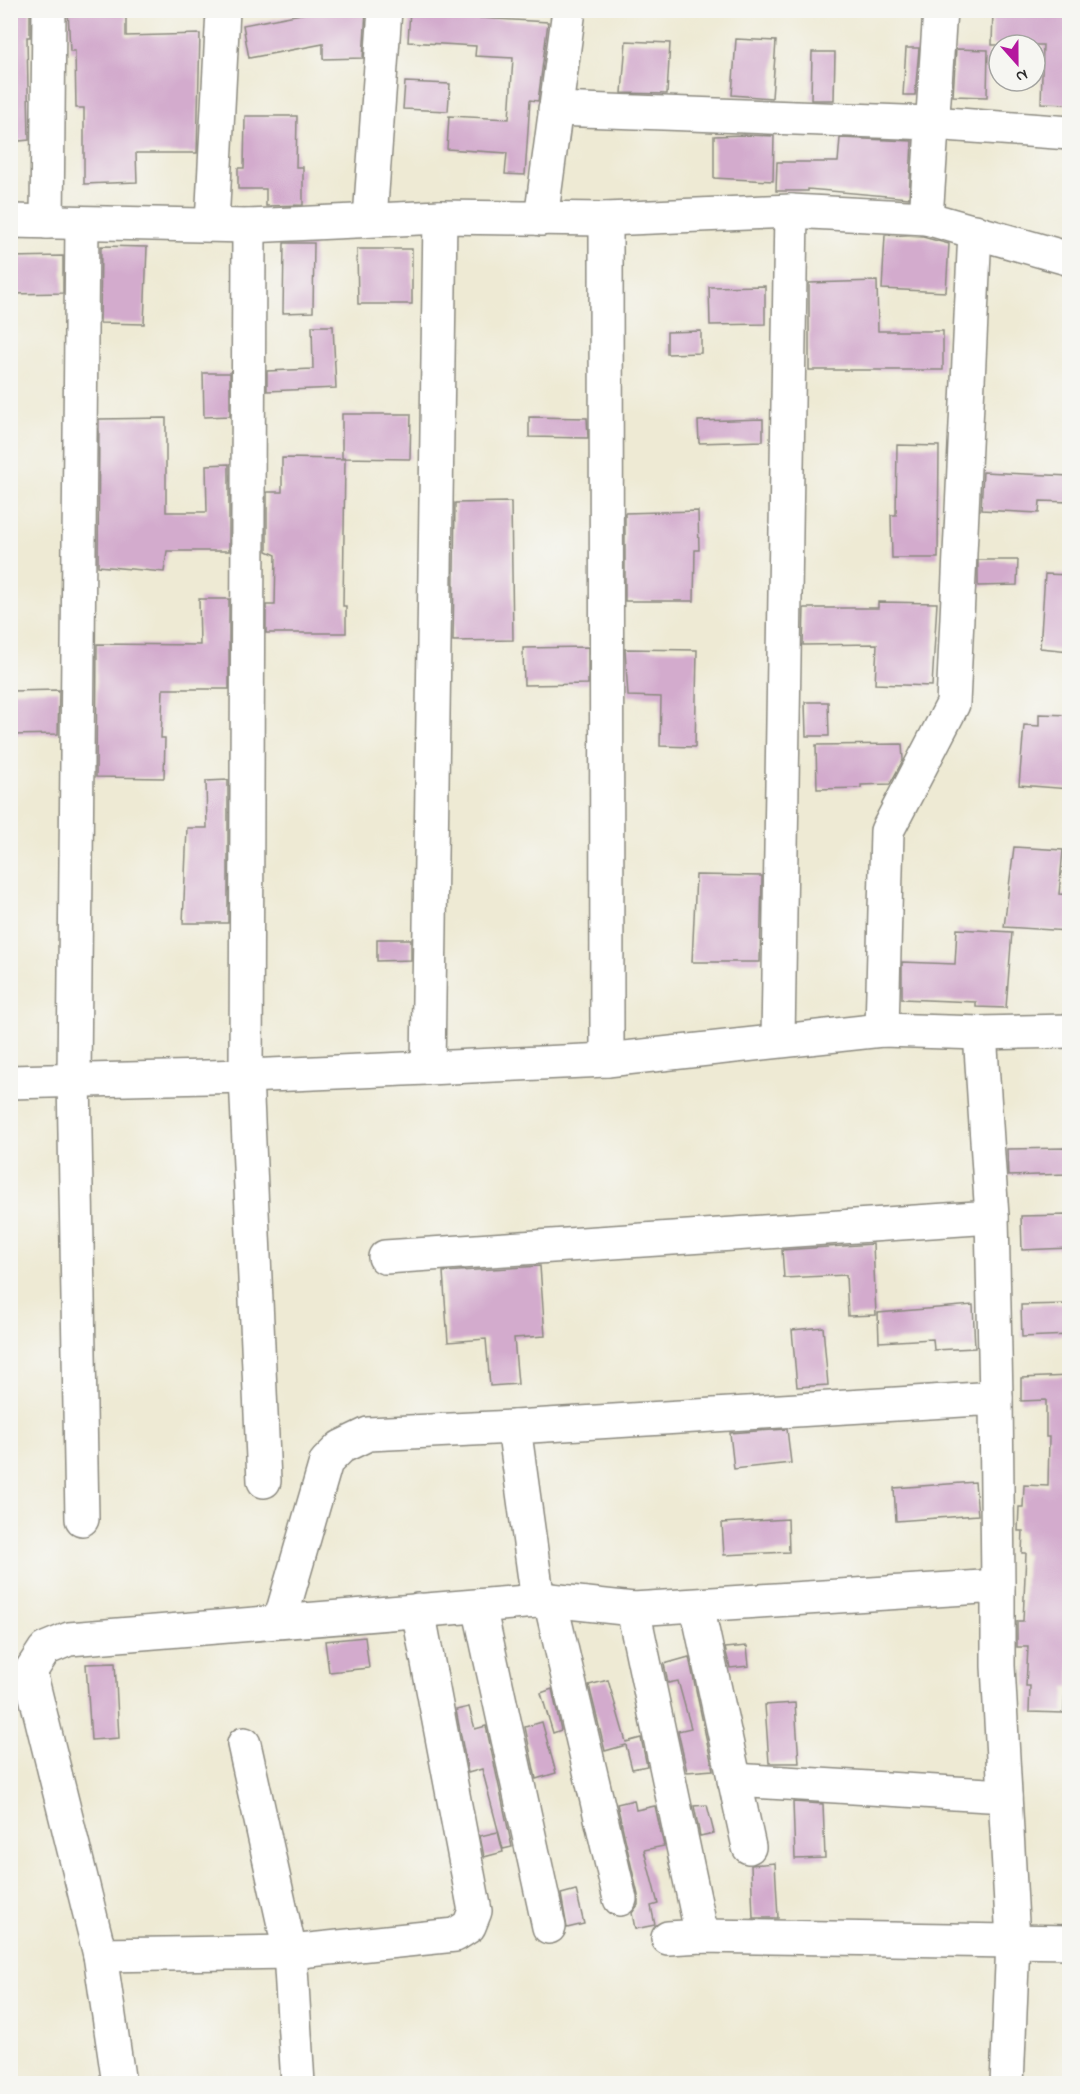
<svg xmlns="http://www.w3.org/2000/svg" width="1080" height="2094" viewBox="0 0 1080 2094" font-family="'Indie Flower',sans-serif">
<rect width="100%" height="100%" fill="#f6f6f2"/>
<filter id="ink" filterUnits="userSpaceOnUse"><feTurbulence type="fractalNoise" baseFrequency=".0167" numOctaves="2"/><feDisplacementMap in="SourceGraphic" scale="12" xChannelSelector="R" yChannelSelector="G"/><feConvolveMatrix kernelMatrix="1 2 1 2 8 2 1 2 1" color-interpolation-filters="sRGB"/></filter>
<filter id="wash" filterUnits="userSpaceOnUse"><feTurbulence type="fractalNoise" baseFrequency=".008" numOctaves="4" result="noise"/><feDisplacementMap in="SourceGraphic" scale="24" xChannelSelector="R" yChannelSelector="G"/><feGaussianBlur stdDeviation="1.35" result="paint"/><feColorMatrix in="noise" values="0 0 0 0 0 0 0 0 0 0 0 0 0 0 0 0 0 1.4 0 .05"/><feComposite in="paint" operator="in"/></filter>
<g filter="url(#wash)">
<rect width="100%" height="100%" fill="#eeead4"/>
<g id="blocks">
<g fill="#d3abcd">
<polygon points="10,10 30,10 30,37 27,37 29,140 10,142"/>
<polygon points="68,10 126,11 126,36 200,34 197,153 136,153 137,182 84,184 84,108 76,108 75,51 70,51"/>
<polygon points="322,10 366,10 363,58 323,59 323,44 249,58 243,25"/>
<polygon points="410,10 464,12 464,17 548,22 538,101 530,100 525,175 505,174 507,153 447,149 449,116 509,119 513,58 475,56 476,46 408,42"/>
<polygon points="993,10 1070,10 1070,104 1041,103 1043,45 992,45"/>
<polygon points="736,39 776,41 772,98 732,95"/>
<polygon points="626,41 670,43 667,94 622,93"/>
<polygon points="906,48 919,48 915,95 903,95"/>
<polygon points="956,49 988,50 987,97 953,96"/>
<polygon points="812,52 835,52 834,100 811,100"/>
<polygon points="405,82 450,84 448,111 403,109"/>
<polygon points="245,116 297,116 296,167 303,167 303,205 266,206 266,189 238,189 238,168 244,168"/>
<polygon points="744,135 774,136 773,181 714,178 714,136"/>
<polygon points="840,138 912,141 909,198 808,189 808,191 776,191 777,162 838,162"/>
<polygon points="885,235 923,237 949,244 946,292 882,289"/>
<polygon points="284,243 314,243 313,312 283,313"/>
<polygon points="101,246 147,247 144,324 100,323"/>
<polygon points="357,249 412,249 412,304 358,304"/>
<polygon points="63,256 63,293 10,294 10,257"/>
<polygon points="877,281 878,331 943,331 943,370 809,370 809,283"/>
<polygon points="765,286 765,324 710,325 709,287"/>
<polygon points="312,326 333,326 336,388 267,391 267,371 313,369"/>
<polygon points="701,331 701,353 667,354 667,332"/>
<polygon points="203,373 230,373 230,416 204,417"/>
<polygon points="342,414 411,414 410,459 342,458"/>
<polygon points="529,417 587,418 588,438 529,437"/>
<polygon points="166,418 166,512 207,512 206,465 229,464 229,551 167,551 164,572 98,566 99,419"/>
<polygon points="763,419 763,441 699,443 698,421"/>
<polygon points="897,445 939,446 938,558 892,558 891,515 896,515"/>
<polygon points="282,458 345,459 343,606 346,606 346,633 266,633 266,605 275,605 276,555 267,551 267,492 282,492"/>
<polygon points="983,472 1070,476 1070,502 1040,501 1039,513 981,510"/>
<polygon points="511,502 513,640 453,641 455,503"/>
<polygon points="698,511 699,550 695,550 694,601 625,601 625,513"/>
<polygon points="978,560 1018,560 1017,585 978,586"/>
<polygon points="1045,574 1070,575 1070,651 1040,648"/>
<polygon points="199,599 229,599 229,689 163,689 161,738 165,738 164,778 96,777 97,644 200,645"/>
<polygon points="878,602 937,603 932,686 875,684 877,644 803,645 804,608 878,608"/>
<polygon points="588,647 588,684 524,685 523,648"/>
<polygon points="625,649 697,650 695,747 660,746 661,697 628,696"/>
<polygon points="59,690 58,734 10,735 10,691"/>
<polygon points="805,702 828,702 829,736 806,736"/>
<polygon points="1039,714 1070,715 1070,789 1019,785 1024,725 1039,726"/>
<polygon points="902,744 903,760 890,784 861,785 861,788 817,789 816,745"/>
<polygon points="228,780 228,923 183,923 187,828 207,828 206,781"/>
<polygon points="1014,847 1063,850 1059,894 1070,895 1068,931 1004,927"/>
<polygon points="696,875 762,876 760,962 692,962"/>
<polygon points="957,929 1012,932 1006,1008 976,1007 976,1002 902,999 902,962 955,964"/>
<polygon points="377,939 411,939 411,960 377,961"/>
<polygon points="1066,1148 1066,1174 1008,1176 1007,1149"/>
<polygon points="1068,1215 1069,1248 1022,1250 1021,1216"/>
<polygon points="873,1244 876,1315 848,1316 846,1275 784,1278 782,1250"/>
<polygon points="540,1266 545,1336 514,1338 518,1384 490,1386 486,1339 448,1342 443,1272"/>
<polygon points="1070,1304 1070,1335 1022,1337 1021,1305"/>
<polygon points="973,1305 975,1348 934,1350 933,1339 879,1342 878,1313"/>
<polygon points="823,1327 828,1385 797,1387 792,1330"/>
<polygon points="1070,1376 1070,1687 1065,1687 1064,1713 1029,1712 1030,1686 1026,1686 1028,1647 1017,1647 1017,1621 1023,1621 1026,1553 1022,1553 1023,1531 1018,1531 1019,1507 1023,1507 1024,1485 1048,1486 1049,1437 1046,1437 1046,1400 1021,1401 1021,1378"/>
<polygon points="787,1429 791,1463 734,1469 730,1433"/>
<polygon points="975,1482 978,1515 896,1521 894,1488"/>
<polygon points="788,1519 789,1552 724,1555 722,1523"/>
<polygon points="365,1637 369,1668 329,1672 325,1641"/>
<polygon points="747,1646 749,1666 730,1668 725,1648"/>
<polygon points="689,1657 713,1770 687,1772 678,1731 691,1728 678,1681 668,1683 664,1664"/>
<polygon points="115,1663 119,1738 91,1740 86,1664"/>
<polygon points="608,1680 626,1742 641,1738 647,1766 632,1769 626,1745 605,1751 589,1685"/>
<polygon points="552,1689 561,1730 553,1733 541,1693"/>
<polygon points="795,1703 799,1763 769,1763 765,1705"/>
<polygon points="469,1707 475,1729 486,1726 512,1847 503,1849 482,1769 468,1773 456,1710"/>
<polygon points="542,1722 556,1773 536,1779 525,1727"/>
<polygon points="634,1800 636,1810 655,1806 664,1846 644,1850 658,1904 651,1906 655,1925 635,1929 632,1913 638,1905 638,1895 617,1804"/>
<polygon points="793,1802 823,1804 825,1858 795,1859"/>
<polygon points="707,1805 714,1833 700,1836 694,1806"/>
<polygon points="498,1832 503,1852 484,1857 480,1836"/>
<polygon points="775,1863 778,1918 753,1918 751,1865"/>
<polygon points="576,1890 584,1924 567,1928 561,1894"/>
</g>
</g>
</g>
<g filter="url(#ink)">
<use href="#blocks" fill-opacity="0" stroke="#8c8a80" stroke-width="1.5"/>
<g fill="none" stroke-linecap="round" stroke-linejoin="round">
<g stroke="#8c8a80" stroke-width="36">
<g id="minor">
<polyline points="555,109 931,123 1070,133"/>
<polyline points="926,218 940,10"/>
<polyline points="370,219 385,10"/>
<polyline points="541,219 569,10"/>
<polyline points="606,219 607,1060"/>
<polyline points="10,221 249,226 440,217 606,219 791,211 926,218 1070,259"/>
<polyline points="47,222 49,10"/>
<polyline points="82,224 74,1078 82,1519"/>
<polyline points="212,224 223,10"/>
<polyline points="249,226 246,1076 264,1481"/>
<polyline points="882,1030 887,831 953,704 975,231"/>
<polyline points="980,1033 992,1217 996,1398"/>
<polyline points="778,1040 791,211"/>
<polyline points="428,1068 440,217"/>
<polyline points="10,1082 246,1076 607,1060 882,1030 980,1033 1070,1031"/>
<polyline points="385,1257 992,1217"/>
<polyline points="550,1600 620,1899"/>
<polyline points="538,1601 514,1427 996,1398 998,1586"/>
<polyline points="479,1606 549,1927"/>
<polyline points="697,1606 749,1847"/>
<polyline points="633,1609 702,1936"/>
<polyline points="280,1621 326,1462 341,1447 368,1434 514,1427"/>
<polyline points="244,1744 290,1952 298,2084"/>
<polyline points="734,1780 1005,1796"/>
<polyline points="668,1938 702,1936 1070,1942"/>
<polyline points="100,1955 290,1952 455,1935 469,1926 475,1911 418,1610"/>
<polyline points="119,2084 100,1955 30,1672 45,1649 69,1639 550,1600 633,1609 998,1586 998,1666 1013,1941 1007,2084"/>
</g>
</g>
<use href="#minor" stroke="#fff" stroke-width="33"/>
</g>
</g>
<rect width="1080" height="2094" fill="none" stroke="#f6f6f2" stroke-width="36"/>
<g transform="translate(1017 63) rotate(159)"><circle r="28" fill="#f6f6f2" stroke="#a5a5a2" stroke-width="1.5"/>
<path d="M0-4.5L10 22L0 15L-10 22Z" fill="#b5179e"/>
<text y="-9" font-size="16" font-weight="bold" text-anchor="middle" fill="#2b2b2b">N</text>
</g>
</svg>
